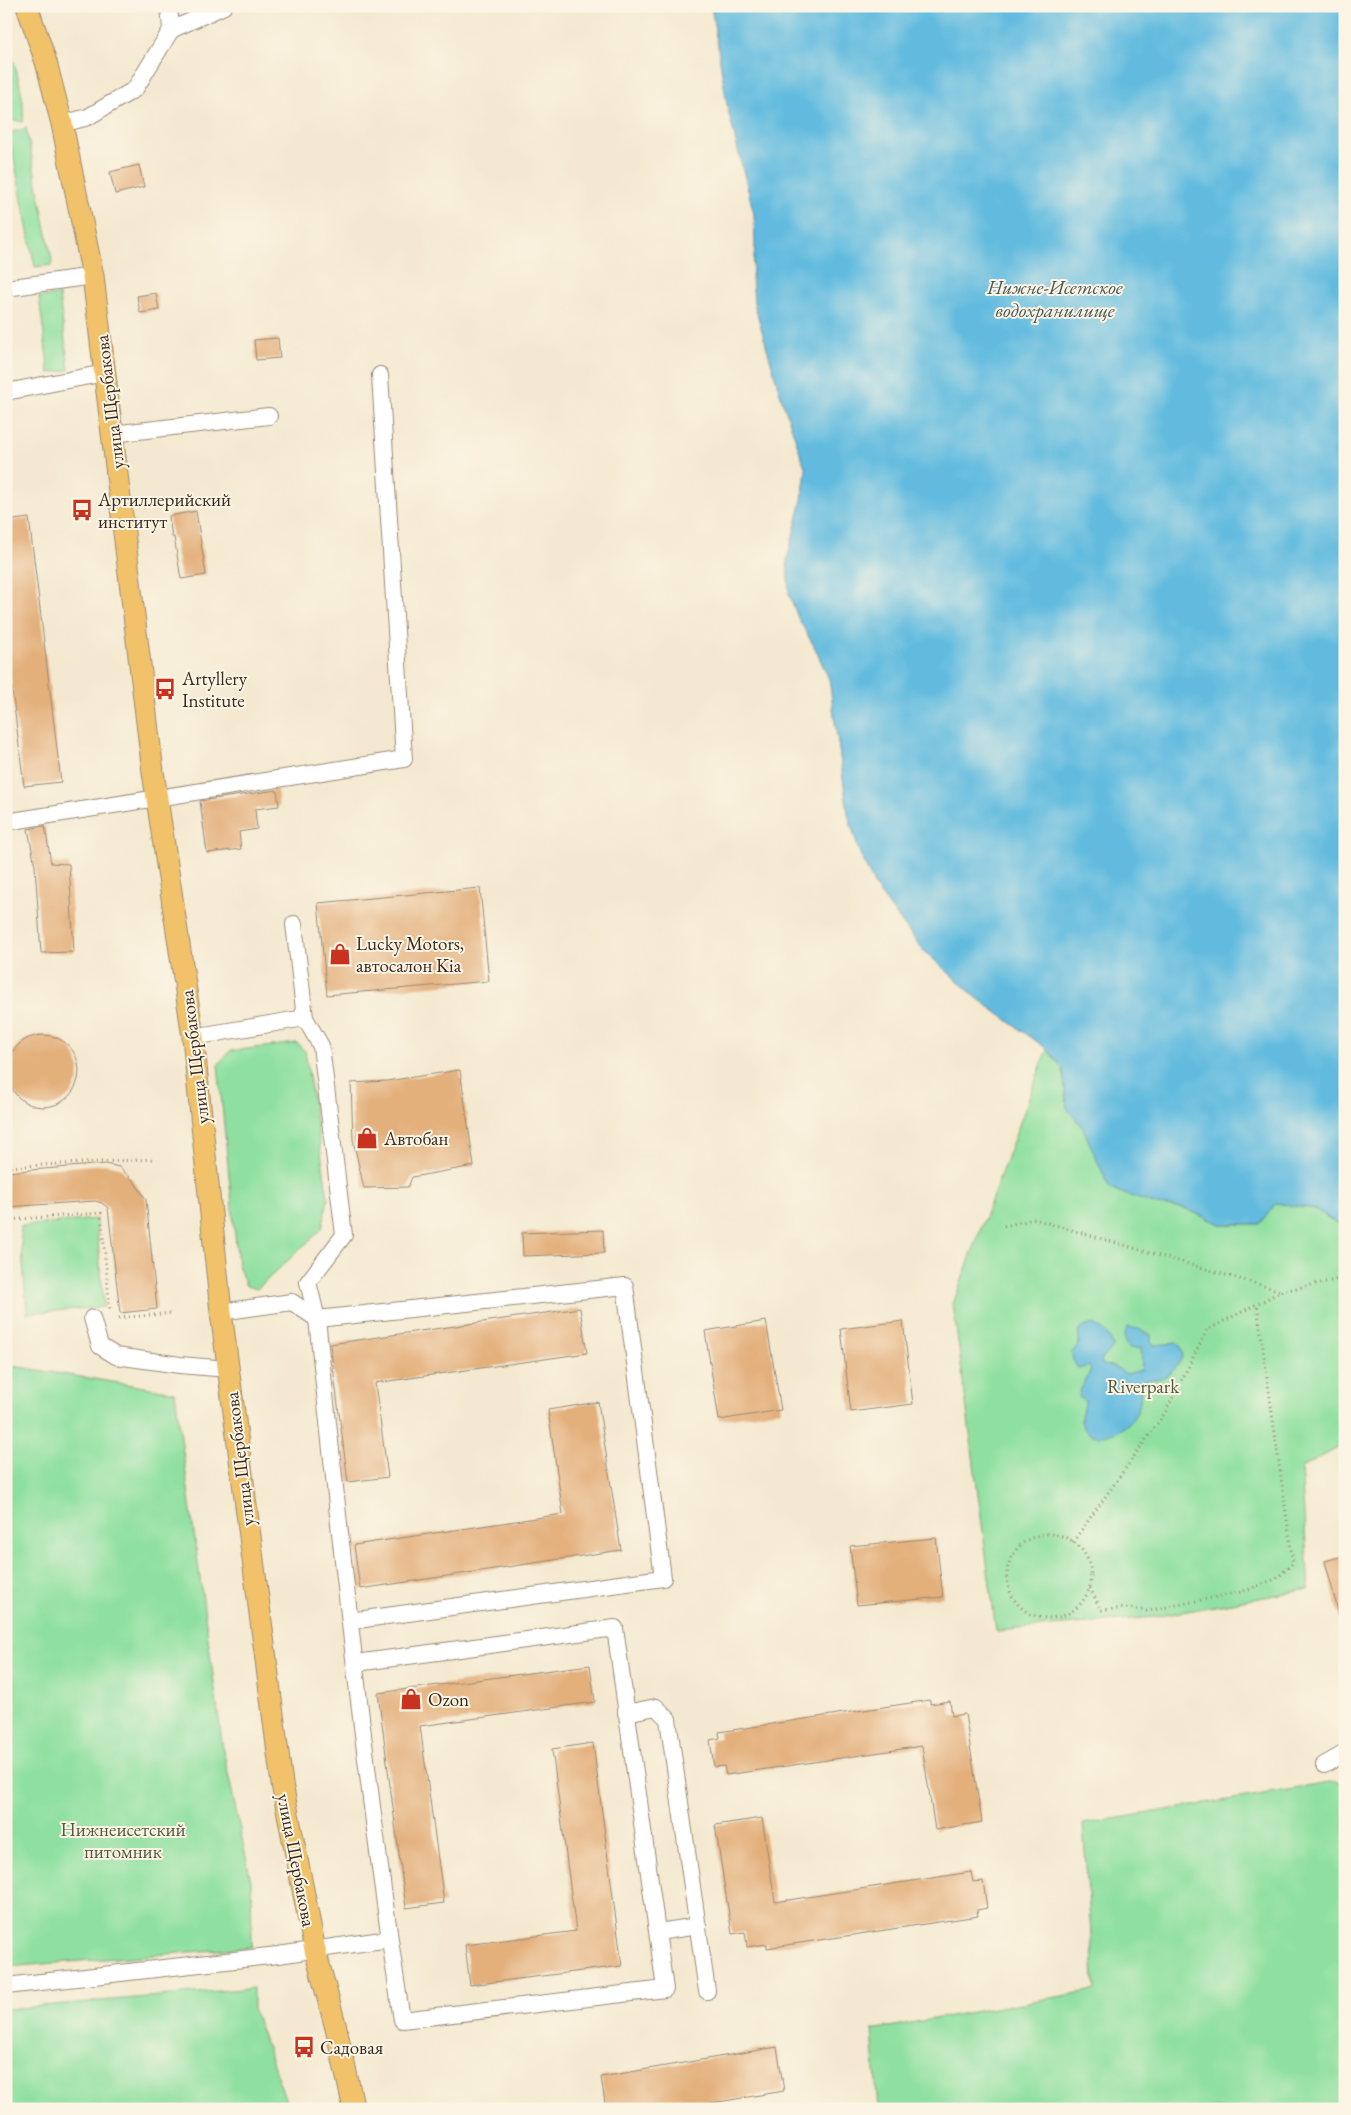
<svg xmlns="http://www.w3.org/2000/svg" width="1351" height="2115" viewBox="0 0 1351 2115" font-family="'EB Garamond',serif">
<rect width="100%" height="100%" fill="#fcf5e5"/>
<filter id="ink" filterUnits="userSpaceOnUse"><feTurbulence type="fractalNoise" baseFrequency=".02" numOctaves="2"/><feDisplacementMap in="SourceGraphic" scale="10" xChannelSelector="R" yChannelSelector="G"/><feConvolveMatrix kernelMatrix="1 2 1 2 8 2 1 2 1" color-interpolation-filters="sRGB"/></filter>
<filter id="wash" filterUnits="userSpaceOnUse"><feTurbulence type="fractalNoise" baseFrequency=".0096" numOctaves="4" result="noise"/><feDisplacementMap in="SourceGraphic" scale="20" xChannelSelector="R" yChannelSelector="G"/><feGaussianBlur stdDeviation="1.12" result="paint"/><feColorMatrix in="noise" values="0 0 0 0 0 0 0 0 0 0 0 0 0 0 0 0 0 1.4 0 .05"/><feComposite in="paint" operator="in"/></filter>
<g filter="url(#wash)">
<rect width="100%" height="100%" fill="#f4e9d0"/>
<g fill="#8fe0a0" stroke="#65855f">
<path d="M 6,38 C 14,62 26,97 23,122 L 13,120 L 6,127 Z"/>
<polygon points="26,128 53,265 35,267 9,133"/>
<polygon points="59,295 69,370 49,373 39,297"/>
<polygon points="297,1043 305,1051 328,1198 322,1229 257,1289 246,1286 238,1265 218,1065 230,1051"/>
<polygon points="1047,1049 1063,1069 1067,1108 1083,1128 1111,1189 1157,1205 1184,1208 1220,1224 1260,1224 1276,1203 1315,1209 1336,1223 1345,1224 1345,1444 1301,1468 1309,1589 1154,1617 996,1631 953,1304"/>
<polygon points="96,1219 104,1307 27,1313 20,1226"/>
<polygon points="6,1365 175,1392 223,1750 251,1881 252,1947 6,1967"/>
<polygon points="1336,1782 1345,1785 1345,2109 878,2109 872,2030 1095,1990 1083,1824"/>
<polygon points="253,1988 253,2009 289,2109 6,2109 6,2009"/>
</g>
<g fill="#62bbdf" stroke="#4e727e">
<polygon points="711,6 1345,6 1345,1224 1336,1223 1315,1209 1276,1203 1260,1224 1220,1224 1184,1208 1157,1205 1110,1189 1083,1128 1067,1108 1063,1069 1047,1049 977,998 922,949 875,887 859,851 848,814 829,679 814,646 798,618 789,594 787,560 802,500 806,470 781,397 754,303 752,278 755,246 754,214 728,110"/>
<path d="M 1093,1324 C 1103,1329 1112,1337 1113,1348 L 1100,1361 L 1102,1365 L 1113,1366 L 1127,1374 L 1141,1370 L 1142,1365 L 1141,1348 L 1133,1349 C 1122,1346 1123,1336 1128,1327 L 1139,1329 L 1151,1335 L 1151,1342 L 1153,1345 L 1178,1343 L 1181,1347 L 1183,1355 C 1178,1366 1170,1377 1157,1379 C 1151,1380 1146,1379 1141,1383 C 1140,1396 1142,1405 1134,1417 C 1123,1433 1087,1449 1081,1420 C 1080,1412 1086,1408 1085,1401 L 1079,1397 C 1081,1383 1087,1380 1091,1369 L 1089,1366 L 1078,1369 L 1073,1360 L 1072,1352 C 1078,1348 1081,1341 1078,1334 C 1081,1327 1086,1326 1093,1324 Z"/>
</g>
<g id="blocks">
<g fill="#e3af7a">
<polygon points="139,165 144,187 115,194 110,172"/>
<polygon points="156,293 159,310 140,313 137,296"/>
<polygon points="278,338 280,358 256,360 254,340"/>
<polygon points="196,511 206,575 181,579 174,537 172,537 169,516"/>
<polygon points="29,518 61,782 24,786 6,641 6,521"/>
<polygon points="277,790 279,806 255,809 257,829 239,832 241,849 207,853 200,801"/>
<polygon points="45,826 51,863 69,864 74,952 41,953 35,866 28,829"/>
<polygon points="480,888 489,981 327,995 318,903"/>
<circle cx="43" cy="1071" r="36"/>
<polygon points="460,1070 474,1166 412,1177 408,1187 364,1188 353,1140 351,1083 387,1081"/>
<polygon points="106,1164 119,1167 133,1180 146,1199 157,1309 120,1313 108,1208 102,1203 95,1201 6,1207 6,1172"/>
<polygon points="603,1230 604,1253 523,1256 522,1233"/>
<polygon points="580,1308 587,1353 375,1383 388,1477 348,1482 330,1344"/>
<polygon points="766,1321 781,1410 719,1420 705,1331"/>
<polygon points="903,1321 913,1404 851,1412 841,1329"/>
<polygon points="598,1402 621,1550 360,1589 354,1545 563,1514 548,1410"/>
<polygon points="936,1538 943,1597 857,1605 850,1546"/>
<polygon points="1343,1556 1345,1563 1345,1618 1340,1618 1325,1561"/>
<polygon points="590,1665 595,1702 420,1726 444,1903 406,1908 378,1693"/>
<polygon points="930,1700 930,1704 950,1701 952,1716 965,1714 982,1822 935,1830 922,1746 726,1775 724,1766 714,1767 710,1740 720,1738 719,1732"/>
<polygon points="593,1743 622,1966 470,1985 465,1945 576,1931 552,1749"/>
<polygon points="762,1818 775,1902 971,1872 973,1882 983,1881 987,1908 977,1910 978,1916 767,1948 767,1944 747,1947 745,1932 732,1934 715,1825"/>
<polygon points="777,2047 784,2091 676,2109 606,2109 601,2077"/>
</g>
</g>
</g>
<g filter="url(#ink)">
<use href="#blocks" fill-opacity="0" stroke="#988a77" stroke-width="1"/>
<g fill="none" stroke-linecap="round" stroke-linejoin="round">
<g stroke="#988a77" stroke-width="18">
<g id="minor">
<polyline points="171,30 224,6"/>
<polyline points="62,124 88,117 135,89 171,30 169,6"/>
<polyline points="6,288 93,276"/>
<polyline points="6,392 105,373"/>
<polyline points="112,434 269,416"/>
<polyline points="6,822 404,759 380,375"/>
<path d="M 294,924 L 305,1018 L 321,1046 L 344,1235 L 308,1282 L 317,1319 C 342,1553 366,1788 402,2020 L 665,1989 L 615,1628 L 356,1663"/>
<polyline points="193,1037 305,1018"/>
<polyline points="221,1312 292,1302 317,1319 625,1286 663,1578 350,1621"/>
<polyline points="92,1318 100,1346 116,1356 180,1365 228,1369"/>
<polyline points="626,1713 656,1707 668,1719 707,1991"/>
<polyline points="1324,1765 1345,1753"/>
<polyline points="658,1932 698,1926"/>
<polyline points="6,1986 278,1955 389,1939"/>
</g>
</g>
<g stroke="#988a77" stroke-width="23">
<polyline id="major" points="27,6 46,62 62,124 93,276 153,772 193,1037 221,1312 282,1784 315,1950 336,2028 354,2109"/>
</g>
<g stroke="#988a77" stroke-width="3" stroke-dasharray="1 4" stroke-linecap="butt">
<polyline points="6,1167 155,1159"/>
<polyline points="6,1220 101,1213 110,1310"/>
<polyline points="1004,1226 1034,1219 1281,1291"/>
<polyline points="119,1318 173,1313"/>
<circle cx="1049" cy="1576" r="42"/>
<polyline points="1073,1542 1165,1413 1207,1330 1282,1291 1345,1278"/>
<polyline points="1090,1588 1101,1610 1130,1608 1147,1611 1241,1592 1276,1579 1293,1563 1257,1305"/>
</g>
<use href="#minor" stroke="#fff" stroke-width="16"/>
<use href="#major" stroke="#f2c26a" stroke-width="21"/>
</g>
</g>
<defs>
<g id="bus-bare" transform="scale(1.725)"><path d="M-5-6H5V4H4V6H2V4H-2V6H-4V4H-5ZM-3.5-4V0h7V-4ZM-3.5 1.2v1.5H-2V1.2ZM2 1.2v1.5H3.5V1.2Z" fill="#c8321e" stroke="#fcf5e5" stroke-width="2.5" paint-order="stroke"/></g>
<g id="shop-bare" transform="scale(1.725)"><path d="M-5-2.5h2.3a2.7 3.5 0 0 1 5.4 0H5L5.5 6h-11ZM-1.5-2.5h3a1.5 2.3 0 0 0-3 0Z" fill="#c8321e" stroke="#fcf5e5" stroke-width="2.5" paint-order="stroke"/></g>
</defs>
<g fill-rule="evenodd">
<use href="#bus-bare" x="82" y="510"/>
<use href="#bus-bare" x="165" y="689"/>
<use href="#shop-bare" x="340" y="954"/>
<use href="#shop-bare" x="367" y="1138"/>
<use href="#shop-bare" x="411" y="1699"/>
<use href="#bus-bare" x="304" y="2047"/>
</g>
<g text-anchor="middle" stroke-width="4" stroke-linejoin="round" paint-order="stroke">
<g font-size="19" fill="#3b2a1e" stroke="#fcf5e5">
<text transform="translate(109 402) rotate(-97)" y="7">улица Щербакова</text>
<text transform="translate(194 1057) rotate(-97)" y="7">улица Щербакова</text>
<text transform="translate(239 1459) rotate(-97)" y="7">улица Щербакова</text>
<text transform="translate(297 1860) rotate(79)" y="7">улица Щербакова</text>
</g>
<g font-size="19" fill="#3b2a1e" stroke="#fcf5e5" text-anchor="start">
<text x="98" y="506">Артиллерийский<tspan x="98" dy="22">институт</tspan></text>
<text x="182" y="685">Artyllery<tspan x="182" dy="22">Institute</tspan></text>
<text x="356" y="950">Lucky Motors,<tspan x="356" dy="22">автосалон Kia</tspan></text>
<text x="384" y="1145">Автобан</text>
<text x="428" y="1706">Ozon</text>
<text x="320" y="2054">Садовая</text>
</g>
<g font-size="19" fill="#50583e" stroke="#fcf5e5">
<text x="1143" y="1393">Riverpark</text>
<text x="123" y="1836">Нижнеисетский<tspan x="123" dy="22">питомник</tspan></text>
</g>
<g font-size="20" font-style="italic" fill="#475658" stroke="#fcf5e5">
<text x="1055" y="294">Нижне-Исетское<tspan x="1055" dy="23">водохранилище</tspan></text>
</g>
</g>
<rect width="1351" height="2115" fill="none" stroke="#fcf5e5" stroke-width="25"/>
</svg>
